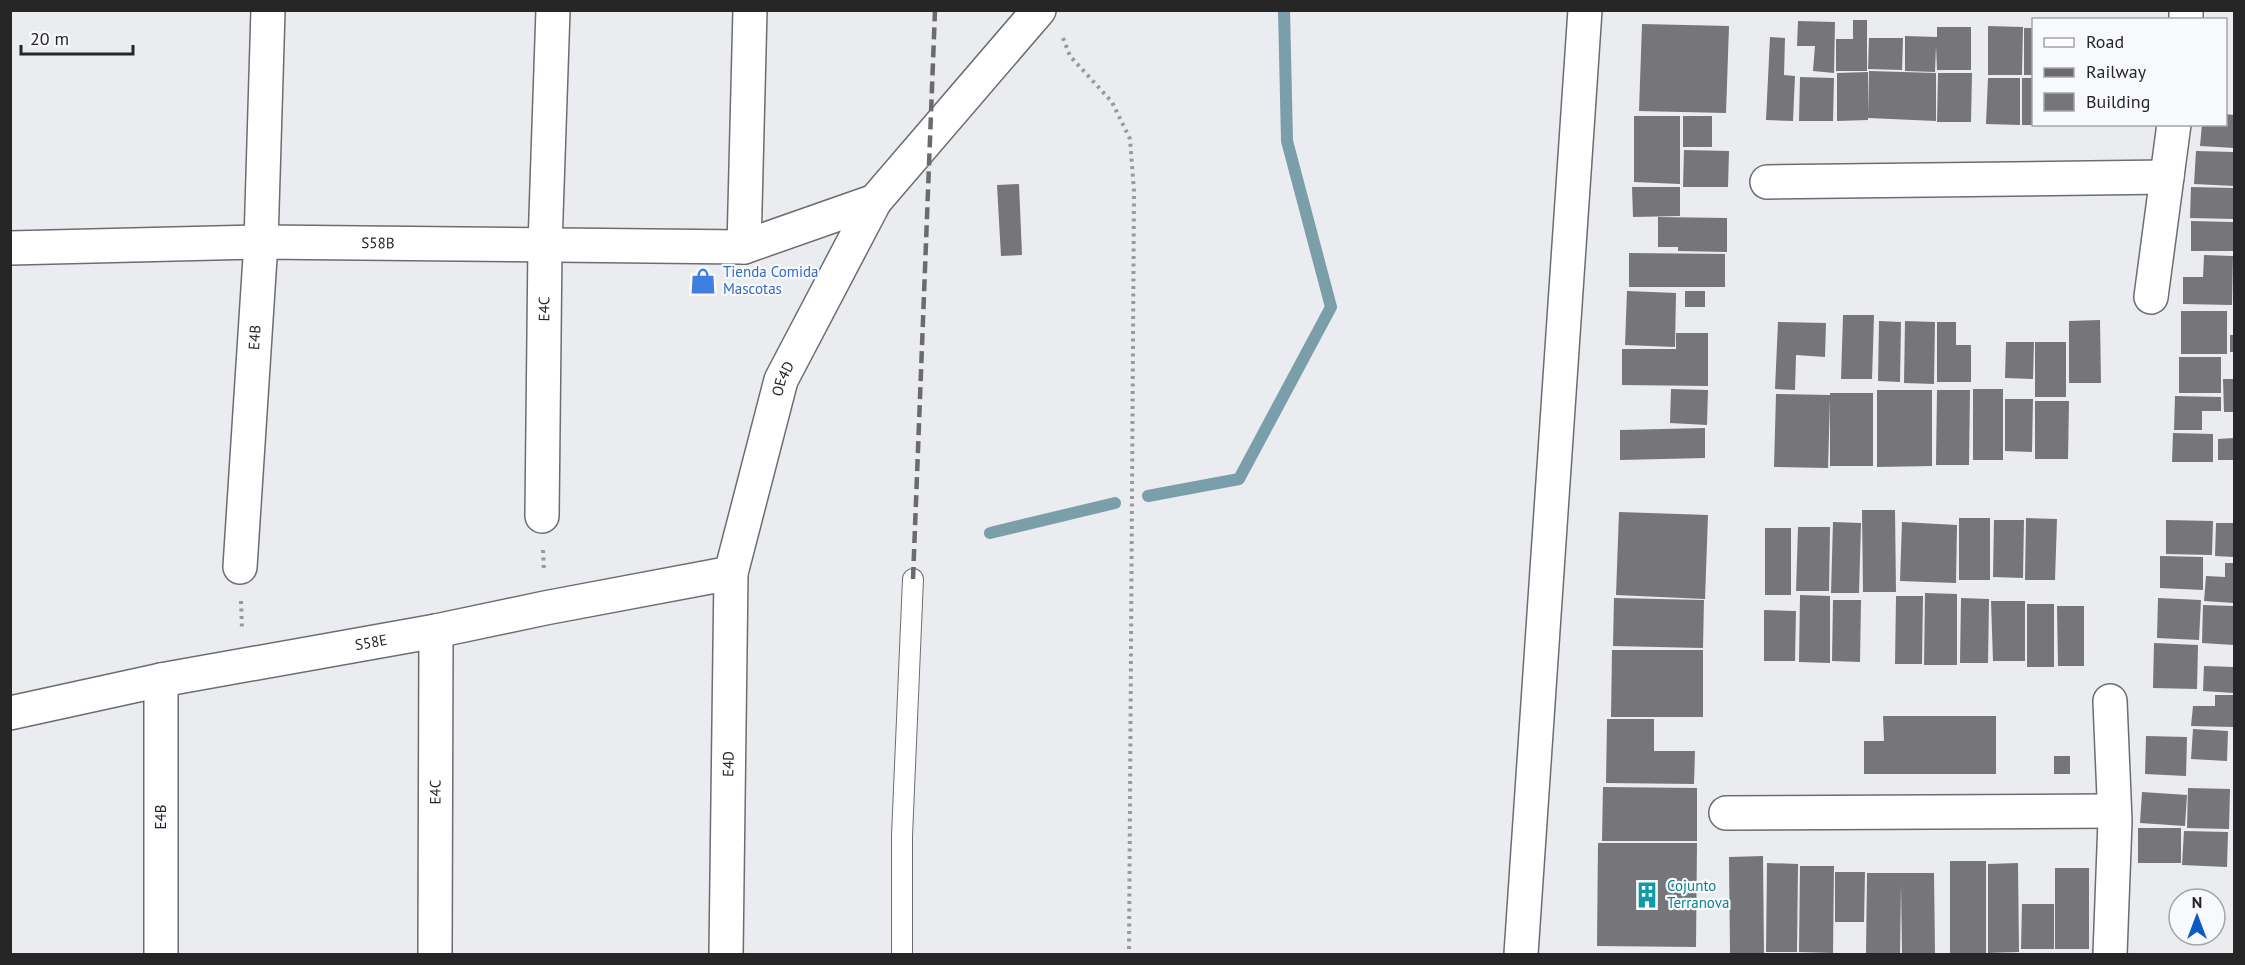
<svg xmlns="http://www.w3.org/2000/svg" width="2245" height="965" viewBox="0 0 2245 965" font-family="'PT Sans',sans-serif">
<rect width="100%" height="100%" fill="#ebecf0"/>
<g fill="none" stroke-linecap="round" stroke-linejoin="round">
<g stroke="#7b9eab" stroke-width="12">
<polyline points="1148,496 1239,479 1331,307 1287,141 1284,10"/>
<polyline points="990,533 1115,503"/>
</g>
</g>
<g fill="#76767a">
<polygon points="1853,20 1867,20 1867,71 1836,71 1836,39 1853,39"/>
<polygon points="1798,21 1835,22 1834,73 1813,71 1815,46 1797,46"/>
<polygon points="1642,24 1729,26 1726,113 1639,111"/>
<polygon points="1988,26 2023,27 2022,75 1988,75"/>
<polygon points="1937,27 1971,27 1971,70 1937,70 1936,46 1935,72 1905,71 1905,36 1937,37"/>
<rect x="2024" y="28" width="10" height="47"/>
<polygon points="1770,37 1785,38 1784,75 1795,76 1793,121 1766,120"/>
<polygon points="1869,38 1903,38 1902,70 1868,69"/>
<polygon points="1869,71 1936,73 1936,121 1868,118 1868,120 1837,121 1837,73 1868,72 1869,115"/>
<polygon points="1938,73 1972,73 1971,122 1937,122"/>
<polygon points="1800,77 1834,78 1833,121 1799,121"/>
<polygon points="1988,78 2020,78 2020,125 1986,124"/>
<rect x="2022" y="78" width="12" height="47"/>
<polygon points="2226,114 2234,115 2234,148 2200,146 2202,124 2226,124"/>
<polygon points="1634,116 1680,116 1680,184 1634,182"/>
<rect x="1683" y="116" width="29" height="31"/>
<polygon points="1684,150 1729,151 1728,187 1683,187"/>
<polygon points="2196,151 2234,152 2234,186 2194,184"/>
<polygon points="1019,184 1022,255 1001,256 997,185"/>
<polygon points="1632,187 1680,187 1680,216 1633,217"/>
<polygon points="2191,187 2234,188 2234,219 2190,218"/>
<polygon points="1658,217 1727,218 1727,252 1678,251 1678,247 1658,247"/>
<polygon points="2191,221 2233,222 2233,251 2191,251"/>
<polygon points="1629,253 1725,254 1725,287 1629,287"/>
<polygon points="2204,255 2233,256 2232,305 2183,304 2183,277 2203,277"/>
<polygon points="1627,291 1676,293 1675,347 1625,345"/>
<rect x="1685" y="291" width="20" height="16"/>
<rect x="2181" y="311" width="46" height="43"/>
<polygon points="1843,315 1874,315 1872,379 1841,379"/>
<polygon points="2100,320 2101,383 2069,383 2069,321"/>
<polygon points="1879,321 1901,322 1900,382 1878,381"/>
<polygon points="1905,321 1935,322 1934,384 1904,383"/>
<polygon points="1778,322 1826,323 1825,357 1796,355 1795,390 1775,389"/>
<polygon points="1937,322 1956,322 1956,345 1971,345 1971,382 1937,382"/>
<polygon points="1676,333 1708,333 1708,386 1622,385 1622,349 1676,349"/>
<rect x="2230" y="335" width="4" height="17"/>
<polygon points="2006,342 2034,342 2033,379 2005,378"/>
<rect x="2035" y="342" width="31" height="55"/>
<rect x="2179" y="357" width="42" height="36"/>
<polygon points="2223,379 2234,379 2234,412 2224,412"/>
<polygon points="1671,389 1708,390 1707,425 1670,423"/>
<rect x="1973" y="389" width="30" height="71"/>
<polygon points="1877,390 1932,390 1932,466 1877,467"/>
<polygon points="1937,390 1970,390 1969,465 1936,465"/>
<polygon points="1830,393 1873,393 1873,466 1830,466 1830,399 1828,468 1774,467 1776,394 1830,395"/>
<polygon points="2175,396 2221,397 2221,411 2202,411 2202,430 2174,430"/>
<polygon points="2005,399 2033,399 2032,452 2005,451"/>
<polygon points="2035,401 2069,401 2068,459 2035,459"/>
<polygon points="1705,428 1705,458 1620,460 1620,430"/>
<polygon points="2173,433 2213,434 2213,462 2172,462"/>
<polygon points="2234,438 2234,460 2218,460 2218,439"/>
<polygon points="1862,510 1895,510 1896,592 1863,592"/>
<polygon points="1619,512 1708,515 1705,599 1616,595"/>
<rect x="1959" y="518" width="31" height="62"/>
<polygon points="2026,518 2057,519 2055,580 2025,580"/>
<polygon points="1994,520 2024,520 2023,578 1993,577"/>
<polygon points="2166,520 2213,521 2212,555 2166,554"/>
<polygon points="1833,522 1861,523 1859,593 1831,593"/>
<polygon points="1902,522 1957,525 1956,583 1900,581"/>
<polygon points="2216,523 2234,523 2234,557 2215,556"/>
<polygon points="1798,527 1830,527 1829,591 1796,591"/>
<rect x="1765" y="528" width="26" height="67"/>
<polygon points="2160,556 2203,557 2203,590 2160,588"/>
<polygon points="2225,563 2234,563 2234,603 2204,601 2206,576 2225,577"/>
<polygon points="1925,593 1957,594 1957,665 1924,665"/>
<polygon points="1800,595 1830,596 1830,663 1799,662"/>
<polygon points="1896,596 1923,596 1922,664 1895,664"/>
<polygon points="1614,598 1704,600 1703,648 1613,646"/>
<polygon points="1961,598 1989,599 1988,663 1960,663"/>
<polygon points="2158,598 2201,600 2199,640 2157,638"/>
<polygon points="1833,600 1861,600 1860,662 1832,661"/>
<polygon points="1991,601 2025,601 2025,661 1993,661"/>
<rect x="2027" y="604" width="27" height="63"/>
<polygon points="2203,605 2234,606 2234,645 2202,643"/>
<polygon points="2057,606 2084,606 2084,666 2058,666"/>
<polygon points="1764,610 1796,611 1795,661 1764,661"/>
<polygon points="2154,643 2198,645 2197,689 2153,688"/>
<polygon points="1612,650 1703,650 1703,717 1611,717"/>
<polygon points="2204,666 2234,667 2234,693 2203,691"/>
<polygon points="2215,695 2234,695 2234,727 2191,726 2193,706 2215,706"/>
<polygon points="1883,716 1996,716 1996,774 1864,774 1864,741 1884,741"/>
<polygon points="1607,719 1654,719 1654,751 1695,751 1694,784 1606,783"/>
<polygon points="2193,729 2228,731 2227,761 2191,759"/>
<polygon points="2146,736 2187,737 2186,776 2145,774"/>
<rect x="2054" y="756" width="16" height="18"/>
<polygon points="1603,787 1697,788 1697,841 1602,841"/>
<polygon points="2188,788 2230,789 2229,829 2187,828"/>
<polygon points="2142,792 2187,795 2185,826 2140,823"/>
<rect x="2138" y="828" width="43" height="35"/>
<polygon points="2184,831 2228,832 2227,867 2182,865"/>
<polygon points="1598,843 1697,843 1696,947 1597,946"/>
<polygon points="1763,856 1764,954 1730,954 1729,857"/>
<rect x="1950" y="861" width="36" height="93"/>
<polygon points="1767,863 1798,864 1797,952 1766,952"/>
<polygon points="2018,863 2019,952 1988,953 1988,864"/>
<polygon points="1800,866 1834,866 1833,953 1799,952"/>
<rect x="2055" y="868" width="34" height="81"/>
<polygon points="1835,872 1865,872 1864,922 1835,922"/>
<polygon points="1867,873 1934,873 1935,953 1902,953 1901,884 1900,954 1866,954"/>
<polygon points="2022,904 2054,904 2054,949 2021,949"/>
</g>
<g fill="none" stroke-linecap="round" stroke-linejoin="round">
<g stroke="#6c6d70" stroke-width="22">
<polyline id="service" points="902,954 902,836 913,579"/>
</g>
<g stroke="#6c6d70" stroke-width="36">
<g id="minor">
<polyline points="2186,20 2186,10"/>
<polyline points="1767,182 2167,177"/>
<polyline points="744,247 750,10"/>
<path id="s1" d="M 10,248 L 261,242 L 744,247 L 875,201 L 1039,10"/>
<polyline points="2151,297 2174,124"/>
<path id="s2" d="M 542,516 L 545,245 L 553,10"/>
<path id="s3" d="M 240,567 L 261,242 L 268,10"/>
<polyline points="2110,701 2115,821 2110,954"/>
<path id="s4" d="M 10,713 L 161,680 L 436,631 L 545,608 L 731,573"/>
<polyline points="1726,813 2113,811"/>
<polyline points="161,954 161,680"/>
<path id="s5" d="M 435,954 L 436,631"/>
<path id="s6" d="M 726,954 L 731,573 L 781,380 L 875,201"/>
<polyline points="1521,954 1585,10"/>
</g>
</g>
<g stroke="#99999c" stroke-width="4" stroke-dasharray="3 4.5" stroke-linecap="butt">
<polyline points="1063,38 1070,56 1112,102 1130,139 1134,191 1129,954"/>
<polyline points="543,550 544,572"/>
<polyline points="241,601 242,629"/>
</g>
<use href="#service" stroke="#fff" stroke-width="20"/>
<use href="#minor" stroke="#fff" stroke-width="33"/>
<polyline stroke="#6b6b6d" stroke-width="4.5" stroke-dasharray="12 6" stroke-linecap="butt" points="913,579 935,10"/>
</g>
<defs>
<g id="shop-bare" transform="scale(2.07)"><path d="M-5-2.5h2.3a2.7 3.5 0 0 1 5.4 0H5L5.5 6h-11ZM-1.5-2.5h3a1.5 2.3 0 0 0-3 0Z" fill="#3f7fe0" stroke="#f8f9fd" stroke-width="2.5" paint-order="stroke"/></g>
<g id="building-bare" transform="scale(2.07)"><path d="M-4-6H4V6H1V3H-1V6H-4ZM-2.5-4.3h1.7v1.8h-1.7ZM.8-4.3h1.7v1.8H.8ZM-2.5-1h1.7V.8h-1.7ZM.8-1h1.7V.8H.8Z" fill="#0f9aa8" stroke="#f8f9fd" stroke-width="2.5" paint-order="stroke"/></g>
</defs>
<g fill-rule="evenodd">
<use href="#shop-bare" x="703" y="281"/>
<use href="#building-bare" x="1647" y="895"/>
</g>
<g text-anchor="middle" stroke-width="4.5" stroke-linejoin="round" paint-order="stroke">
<g font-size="15" fill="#262627" stroke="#f8f9fd">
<text dy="5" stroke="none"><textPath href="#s1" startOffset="368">S58B</textPath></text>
<text dy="5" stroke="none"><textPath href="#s2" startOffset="207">E4C</textPath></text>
<text dy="5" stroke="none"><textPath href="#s3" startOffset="230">E4B</textPath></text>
<text dy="5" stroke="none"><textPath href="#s6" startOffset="582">OE4D</textPath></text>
<text dy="5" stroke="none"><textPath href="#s4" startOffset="368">S58E</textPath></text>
<text dy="5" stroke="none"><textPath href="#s6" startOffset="190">E4D</textPath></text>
<text dy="5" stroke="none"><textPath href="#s5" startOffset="162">E4C</textPath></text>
<text transform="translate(161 817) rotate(-90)" y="5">E4B</text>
</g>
<g font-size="15" fill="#366cbe" stroke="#f8f9fd" text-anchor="start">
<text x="723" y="277">Tienda Comida<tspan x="723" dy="17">Mascotas</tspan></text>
</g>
<g font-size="15" fill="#0d838f" stroke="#f8f9fd" text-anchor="start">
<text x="1667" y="891">Cojunto<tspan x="1667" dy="17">Terranova</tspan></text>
</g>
</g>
<rect width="2245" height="965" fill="none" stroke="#262627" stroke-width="24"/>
<rect x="2032" y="18" width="195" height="108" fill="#f8f9fd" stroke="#a4a5a7" stroke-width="1.5"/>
<rect x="2044" y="38" width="30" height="9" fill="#ffffff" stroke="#a4a5a7" stroke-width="1.5"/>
<text x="2086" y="48" font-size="18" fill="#262627">Road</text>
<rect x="2044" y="68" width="30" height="9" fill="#6b6b6d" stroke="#a4a5a7" stroke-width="1.5"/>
<text x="2086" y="78" font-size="18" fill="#262627">Railway</text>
<rect x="2044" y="93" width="30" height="18" fill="#76767a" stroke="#a4a5a7" stroke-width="1.5"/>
<text x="2086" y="108" font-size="18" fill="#262627">Building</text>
<g transform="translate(2197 917)"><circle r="28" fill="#f8f9fd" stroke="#a4a5a7" stroke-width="1.5"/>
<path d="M0-4.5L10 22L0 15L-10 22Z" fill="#0c5ac4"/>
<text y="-9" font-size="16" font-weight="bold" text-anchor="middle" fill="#262627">N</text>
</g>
<path d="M21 45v9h112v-9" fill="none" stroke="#262627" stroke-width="3"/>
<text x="30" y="45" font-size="18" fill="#262627" stroke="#f8f9fd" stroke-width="4.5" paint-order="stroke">20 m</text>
</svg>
